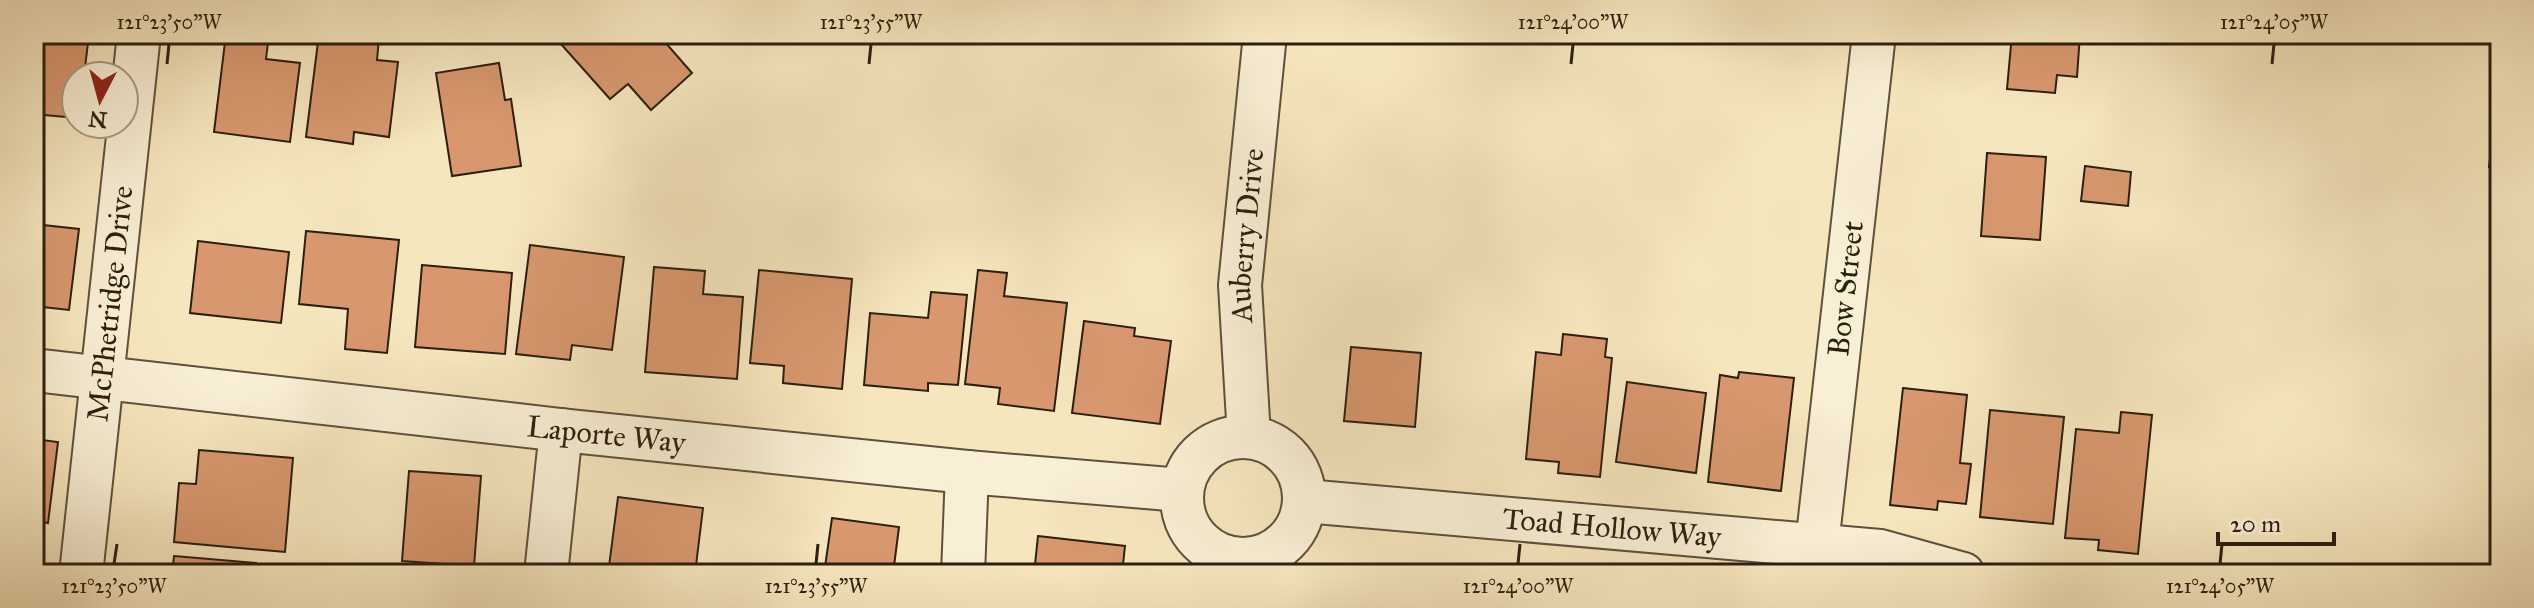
<svg xmlns="http://www.w3.org/2000/svg" width="2534" height="608" viewBox="0 0 2534 608" font-family="'IM FELL Great Primer',serif">
<rect width="100%" height="100%" fill="#f6e6be"/>
<filter id="stains"><feTurbulence type="fractalNoise" baseFrequency=".0025" numOctaves="4"/><feColorMatrix values="0 0 0 0 .2 0 0 0 0 .09 0 0 0 0 .02 0 0 0 .5 -.17"/></filter>
<radialGradient id="worn" r=".72"><stop offset=".6" stop-color="#630" stop-opacity="0"/><stop offset="1" stop-color="#630" stop-opacity=".3"/></radialGradient>
<g fill="#d8976f" stroke="#2c1f10" stroke-width="2">
<polygon points="47,34 89,34 84,76 76,76 76,118 34,114 34,35 47,36"/>
<polygon points="226,34 269,34 266,59 300,63 290,142 214,132"/>
<polygon points="319,34 379,38 377,60 398,62 389,137 354,132 353,144 306,137"/>
<polygon points="552,34 658,34 692,73 651,110 628,84 610,99"/>
<polygon points="2012,34 2080,34 2077,77 2057,75 2055,93 2007,89"/>
<polygon points="499,63 505,100 511,99 521,166 452,176 436,73"/>
<polygon points="2498,91 2500,91 2500,168 2489,167"/>
<polygon points="1987,153 2046,157 2040,240 1981,236"/>
<polygon points="2085,166 2131,172 2128,206 2081,201"/>
<polygon points="34,224 79,229 69,310 34,306"/>
<polygon points="306,231 399,240 387,353 345,349 348,309 299,304"/>
<polygon points="198,241 289,252 281,323 190,313"/>
<polygon points="530,245 624,257 612,350 572,345 570,360 516,354"/>
<polygon points="422,265 512,273 505,354 415,347"/>
<polygon points="654,267 705,271 703,294 743,297 737,379 645,372"/>
<polygon points="759,270 852,279 842,389 783,383 784,366 750,363"/>
<polygon points="978,270 1007,273 1004,296 1067,303 1054,411 998,404 1000,388 965,384"/>
<polygon points="931,292 967,295 958,385 928,383 928,391 864,385 870,313 928,318"/>
<polygon points="1084,321 1135,328 1134,336 1171,341 1160,424 1072,413"/>
<polygon points="1563,334 1607,339 1605,357 1612,358 1600,477 1558,473 1559,462 1526,459 1536,352 1561,355"/>
<polygon points="1351,347 1421,353 1415,427 1344,421"/>
<polygon points="1739,372 1794,378 1781,491 1708,482 1720,375 1738,378"/>
<polygon points="1627,382 1706,393 1696,473 1616,462"/>
<polygon points="1903,388 1967,395 1960,463 1971,464 1966,504 1938,501 1937,510 1890,505"/>
<polygon points="1990,410 2064,417 2053,524 1980,517"/>
<polygon points="2121,412 2152,415 2138,554 2098,550 2099,540 2065,538 2076,429 2119,433"/>
<polygon points="34,439 58,442 48,523 34,521"/>
<polygon points="199,450 293,458 285,552 174,542 179,483 196,484"/>
<polygon points="409,471 481,476 474,566 402,561"/>
<polygon points="618,497 703,508 695,574 608,574"/>
<polygon points="832,518 899,527 893,574 824,574"/>
<polygon points="1038,536 1125,546 1122,574 1034,574"/>
<polygon points="174,556 256,563 255,574 172,574"/>
</g>
<g fill="none" stroke-linecap="round" stroke-linejoin="round">
<g stroke="#5e513c" stroke-width="46">
<g id="minor">
<path id="s1" d="M 34,370 L 561,430 L 967,472 L 1181,490"/>
<path id="s2" d="M 1249,437 L 1240,285 L 1265,34"/>
<circle cx="1243" cy="498" r="61"/>
<path id="s3" d="M 1305,501 L 1880,551 L 1963,574"/>
<path id="s4" d="M 1817,545 L 1874,34"/>
<path id="s5" d="M 81,574 L 139,34"/>
<polyline points="546,574 561,430"/>
<polyline points="963,574 967,472"/>
</g>
</g>
<use href="#minor" stroke="#f9efd5" stroke-width="42"/>
</g>
<path fill="none" stroke="#2c1f10" stroke-width="3" d="M 167,64 L 169,44M 869,64 L 871,44M 1571,64 L 1573,44M 2272,64 L 2274,44M 114,564 L 117,544M 816,564 L 818,544M 1518,564 L 1520,544M 2220,564 L 2222,544"/>
<g text-anchor="middle" stroke-width="8" stroke-linejoin="round" paint-order="stroke">
<g font-size="30" fill="#2c1f10" stroke="#f9efd5">
<text dy="10" stroke="none"><textPath href="#s2" startOffset="202">Auberry Drive</textPath></text>
<text dy="10" stroke="none"><textPath href="#s4" startOffset="258">Bow Street</textPath></text>
<text dy="10" stroke="none"><textPath href="#s5" startOffset="272">McPhetridge Drive</textPath></text>
<text dy="10" stroke="none"><textPath href="#s1" startOffset="576">Laporte Way</textPath></text>
<text dy="10" stroke="none"><textPath href="#s3" startOffset="308">Toad Hollow Way</textPath></text>
</g>
</g>
<rect width="2534" height="608" fill="none" stroke="#f6e6be" stroke-width="88"/>
<g transform="translate(100 100) rotate(186)"><circle r="38" fill="#f9efd5" stroke="#a79c86" stroke-width="2"/>
<path d="M0-6L14 30L0 20L-14 30Z" fill="#8f2418"/>
<text y="-12" font-size="22" font-weight="bold" text-anchor="middle" fill="#2c1f10">N</text>
</g>
<path d="M2218 532v12h116v-12" fill="none" stroke="#2c1f10" stroke-width="4"/>
<text x="2230" y="532" font-size="24" fill="#2c1f10" stroke="#f9efd5" stroke-width="6" paint-order="stroke">20 m</text>
<rect x="44" y="44" width="2446" height="520" fill="none" stroke="#2c1f10" stroke-width="3"/>
<g font-size="20" text-anchor="middle" fill="#2c1f10">
<text x="169" y="29">121°23'50"W</text>
<text x="871" y="29">121°23'55"W</text>
<text x="1573" y="29">121°24'00"W</text>
<text x="2274" y="29">121°24'05"W</text>
<text x="114" y="593">121°23'50"W</text>
<text x="816" y="593">121°23'55"W</text>
<text x="1518" y="593">121°24'00"W</text>
<text x="2220" y="593">121°24'05"W</text>
</g>
<rect width="100%" height="100%" filter="url(#stains)"/>
<rect width="100%" height="100%" fill="url(#worn)"/>
</svg>
